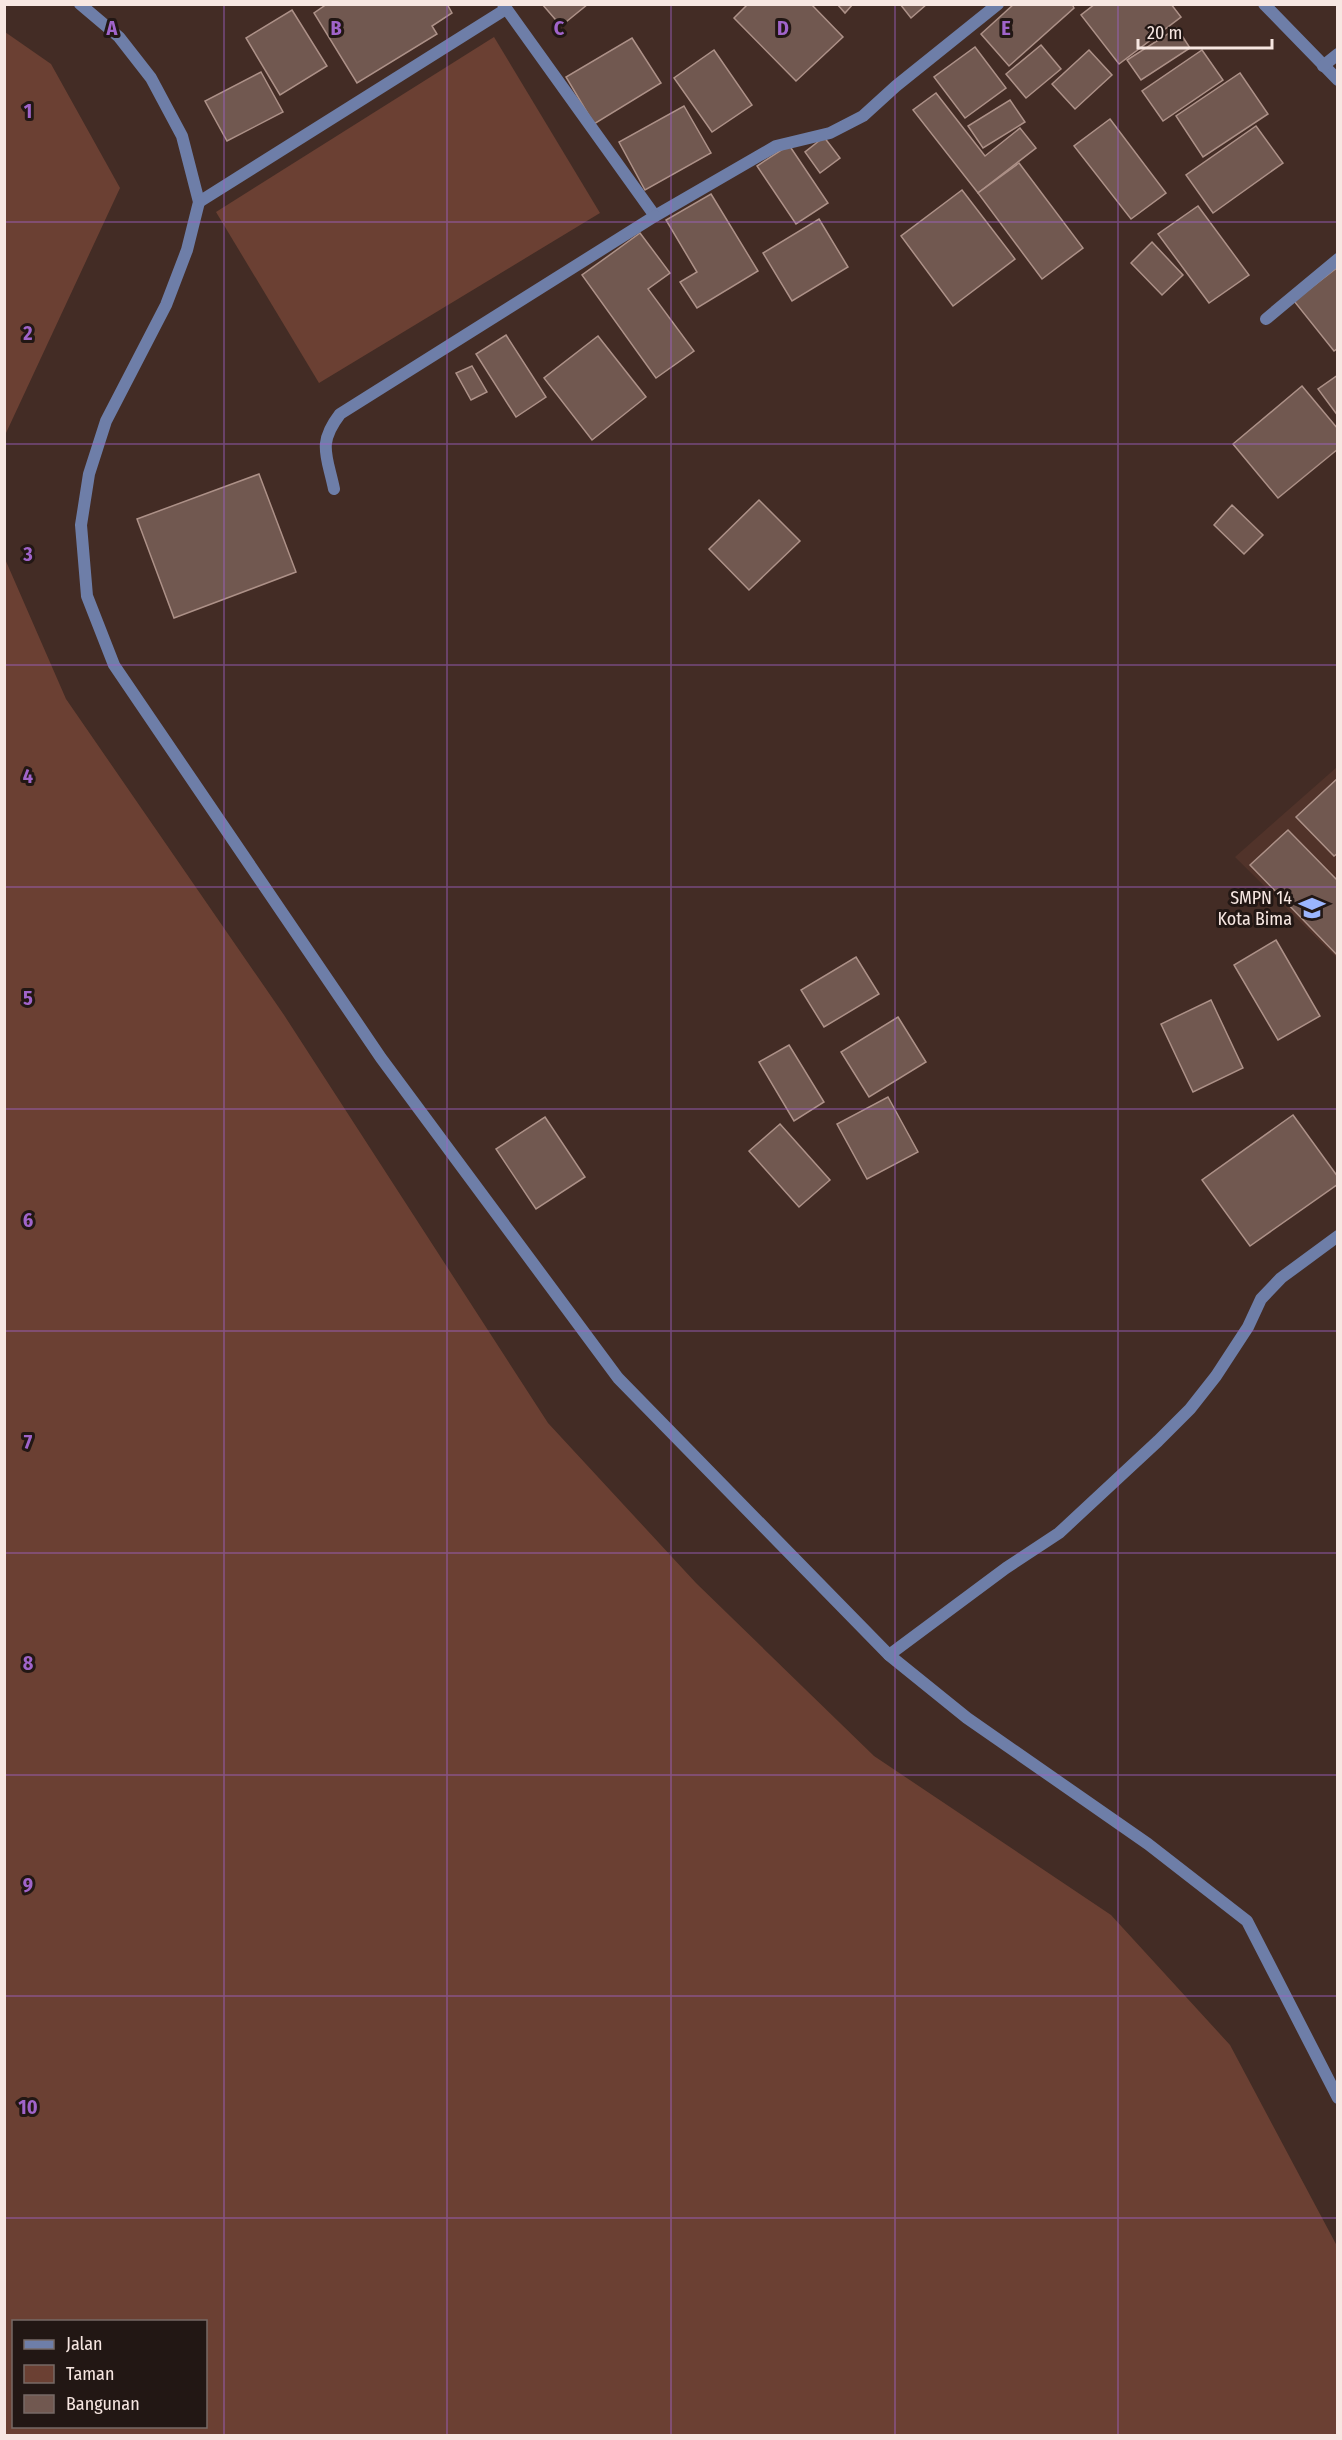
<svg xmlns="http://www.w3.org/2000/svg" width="1342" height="2440" viewBox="0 0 1342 2440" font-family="'Fira Sans Condensed',sans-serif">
<rect width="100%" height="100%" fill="#432c25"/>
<polygon fill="#51332a" points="1337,767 1337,958 1235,857"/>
<g fill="#6b4033" fill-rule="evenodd">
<polygon points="5,32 51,64 120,188 6,433 5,469"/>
<polygon points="494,37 600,213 319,383 216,212"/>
<path d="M 5,559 L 66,699 L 284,1015 L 548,1423 L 696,1583 L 874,1756 L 1111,1915 L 1230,2045 L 1337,2246 L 1337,2435 L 5,2435 ZM 14,2322 L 206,2322 L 206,2426 L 14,2426 Z"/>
</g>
<g fill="#715850" stroke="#ad9188" stroke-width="1.5">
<polygon points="327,4 447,4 452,13 432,26 437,34 357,83 314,13"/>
<polygon points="542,4 588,4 561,26"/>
<polygon points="748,4 811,4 843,37 796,81 734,18"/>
<polygon points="837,4 853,4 845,13"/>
<polygon points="900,4 927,4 911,18"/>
<polygon points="1014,4 1072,4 1074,8 1009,66 981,34"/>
<polygon points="1095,4 1171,4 1181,17 1119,64 1081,15"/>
<polygon points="292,10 327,66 280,95 246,38"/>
<polygon points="1177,28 1190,48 1141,80 1127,60"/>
<polygon points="632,38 661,83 594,124 566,77"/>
<polygon points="1041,45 1061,69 1026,98 1006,74"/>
<polygon points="975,47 1006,88 965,118 934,77"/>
<polygon points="714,50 752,105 712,132 674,78"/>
<polygon points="1089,50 1112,75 1075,109 1052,84"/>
<polygon points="1202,50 1223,80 1163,121 1142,91"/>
<polygon points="261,72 283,112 227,141 205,101"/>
<polygon points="1240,73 1268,114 1203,157 1176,116"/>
<polygon points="936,93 985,156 1020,128 1036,148 978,193 913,110"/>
<polygon points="1010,100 1025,122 983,148 968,126"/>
<polygon points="684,106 711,153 645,190 619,142"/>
<polygon points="1110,119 1166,193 1131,219 1074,146"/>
<polygon points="1256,126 1283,163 1213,213 1186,175"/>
<polygon points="824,137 840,158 820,173 805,152"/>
<polygon points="789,145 828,203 796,224 757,166"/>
<polygon points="1019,163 1083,248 1042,279 978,193"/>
<polygon points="962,190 1015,259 953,306 901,236"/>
<polygon points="711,194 758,271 697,308 680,282 697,272 666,220"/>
<polygon points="1198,206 1249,275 1209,303 1158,234"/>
<polygon points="819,219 848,267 792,301 763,253"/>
<polygon points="640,233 670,273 648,289 694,351 656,378 582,275"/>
<polygon points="1152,242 1183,275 1162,295 1131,263"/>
<polygon points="1338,267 1338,348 1334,351 1294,301"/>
<polygon points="506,335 546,397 516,417 476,354"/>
<polygon points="598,336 646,397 592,440 544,378"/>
<polygon points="472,366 487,392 471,400 456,373"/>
<polygon points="1338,375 1338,416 1318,389"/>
<polygon points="1302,386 1338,429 1338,449 1278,498 1233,444"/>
<polygon points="259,474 296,572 174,618 137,519"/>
<polygon points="759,500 800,541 749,590 709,549"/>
<polygon points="1232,505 1263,535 1244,554 1214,525"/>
<polygon points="1338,778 1338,853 1334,856 1296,817"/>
<polygon points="1288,830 1338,881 1338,956 1250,865"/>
<polygon points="1276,940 1320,1016 1278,1040 1234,965"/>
<polygon points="856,957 879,994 824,1027 801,990"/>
<polygon points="1211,1000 1243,1068 1193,1092 1161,1024"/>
<polygon points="898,1017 926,1062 869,1097 841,1052"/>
<polygon points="789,1045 824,1102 794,1121 759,1062"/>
<polygon points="888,1097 918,1152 867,1179 837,1124"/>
<polygon points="1293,1115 1338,1177 1338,1184 1250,1246 1202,1180"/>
<polygon points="545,1117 585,1177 536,1209 496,1149"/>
<polygon points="780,1124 830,1180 799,1207 749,1151"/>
</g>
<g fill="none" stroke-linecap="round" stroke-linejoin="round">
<g stroke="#6e7ea8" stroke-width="12">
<polyline points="80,4 119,37 151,78 182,136 199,202 187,250 166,305 106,421 89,474 81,525 87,596 114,665 381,1058 618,1378 889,1655 967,1718 1148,1844 1247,1921 1338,2098"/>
<polyline points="503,4 655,216 776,146 830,133 863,116 896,86 998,4"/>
<polyline points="1264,4 1338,80"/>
<polyline points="1323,66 1338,54"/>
<polyline points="199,202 506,9"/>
<polyline points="1266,319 1338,259"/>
<path d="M 334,489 C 327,455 317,444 340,414 L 655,216"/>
<polyline points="889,1655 1006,1568 1059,1533 1158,1441 1190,1409 1216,1376 1248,1327 1261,1299 1281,1278 1338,1236"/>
</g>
</g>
<path fill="none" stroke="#a064ca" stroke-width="1.5" stroke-opacity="0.55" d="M 224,4 L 224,2436M 447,4 L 447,2436M 671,4 L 671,2436M 895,4 L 895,2436M 1118,4 L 1118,2436M 4,222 L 1338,222M 4,444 L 1338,444M 4,665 L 1338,665M 4,887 L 1338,887M 4,1109 L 1338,1109M 4,1331 L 1338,1331M 4,1553 L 1338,1553M 4,1775 L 1338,1775M 4,1996 L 1338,1996M 4,2218 L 1338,2218"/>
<defs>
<g id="school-bare" transform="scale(2.07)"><path d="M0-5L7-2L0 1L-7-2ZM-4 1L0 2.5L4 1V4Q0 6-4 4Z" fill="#9bb5fd" stroke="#221714" stroke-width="2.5" paint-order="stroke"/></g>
</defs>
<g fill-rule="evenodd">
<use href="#school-bare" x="1312" y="908"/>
</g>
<g text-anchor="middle" stroke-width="6" stroke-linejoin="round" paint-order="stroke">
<g font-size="18" fill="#f7e7e2" stroke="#221714" text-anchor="end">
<text x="1292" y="904">SMPN 14<tspan x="1292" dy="21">Kota Bima</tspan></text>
</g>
</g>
<g font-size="20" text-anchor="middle" font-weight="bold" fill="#a064ca" stroke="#221714" stroke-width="6" stroke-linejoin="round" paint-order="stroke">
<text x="112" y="35">A</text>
<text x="336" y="35">B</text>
<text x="559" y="35">C</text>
<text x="783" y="35">D</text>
<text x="1006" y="35">E</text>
<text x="28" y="118">1</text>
<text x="28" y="340">2</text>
<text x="28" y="561">3</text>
<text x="28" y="783">4</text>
<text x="28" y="1005">5</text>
<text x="28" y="1227">6</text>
<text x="28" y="1449">7</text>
<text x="28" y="1670">8</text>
<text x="28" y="1892">9</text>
<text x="28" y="2114">10</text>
</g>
<rect width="1342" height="2440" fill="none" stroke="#f7e7e2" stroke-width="12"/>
<rect x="12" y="2320" width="195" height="108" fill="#221714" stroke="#776a66" stroke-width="1.5"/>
<rect x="24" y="2340" width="30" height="9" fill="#6e7ea8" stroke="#776a66" stroke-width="1.5"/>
<text x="66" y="2350" font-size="18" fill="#f7e7e2">Jalan</text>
<rect x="24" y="2365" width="30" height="18" fill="#6b4033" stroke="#776a66" stroke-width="1.5"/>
<text x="66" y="2380" font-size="18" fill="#f7e7e2">Taman</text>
<rect x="24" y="2395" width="30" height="18" fill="#715850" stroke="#776a66" stroke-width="1.5"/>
<text x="66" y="2410" font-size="18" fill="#f7e7e2">Bangunan</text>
<path d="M1138 39v9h134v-9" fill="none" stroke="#f7e7e2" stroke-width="3"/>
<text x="1147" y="39" font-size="18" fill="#f7e7e2" stroke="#221714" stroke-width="4.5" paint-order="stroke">20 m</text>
</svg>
